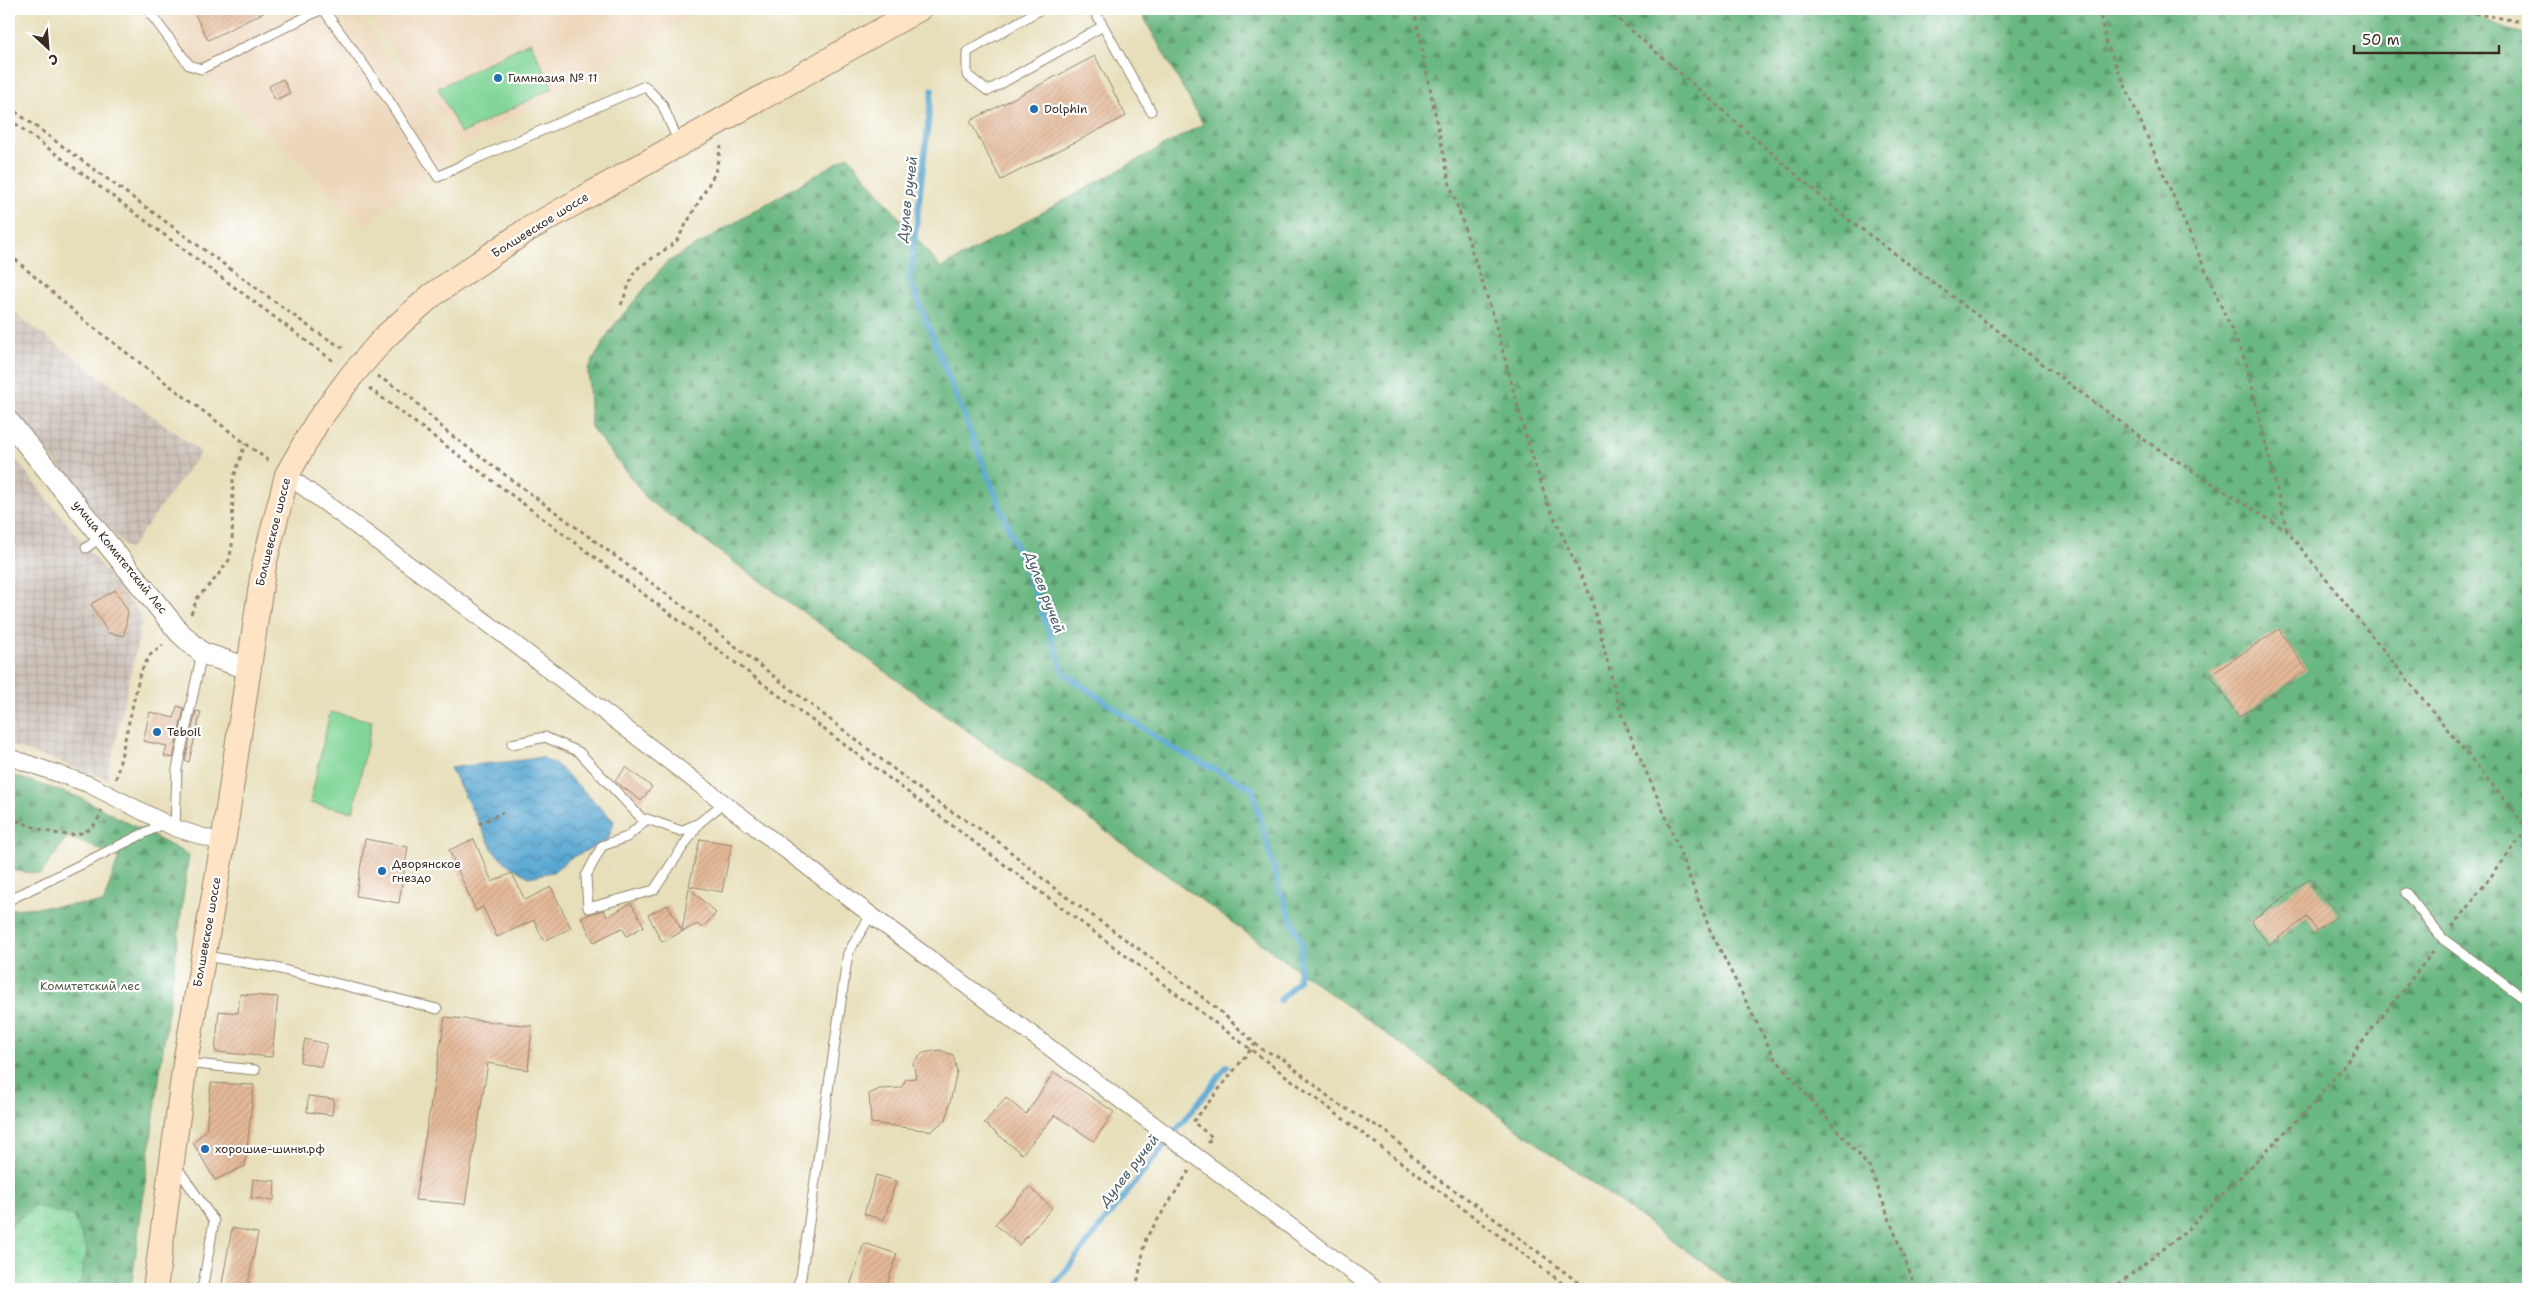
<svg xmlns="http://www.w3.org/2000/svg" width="2537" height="1298" viewBox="0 0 2537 1298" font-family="'Shantell Sans',sans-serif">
<defs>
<pattern id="industrial-grid" width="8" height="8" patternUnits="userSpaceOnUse" patternTransform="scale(1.25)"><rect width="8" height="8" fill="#ccc2b9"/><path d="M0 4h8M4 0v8" fill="none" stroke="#b0a79f"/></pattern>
<pattern id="forest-firs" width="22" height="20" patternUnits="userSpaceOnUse" patternTransform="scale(1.25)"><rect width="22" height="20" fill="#69b781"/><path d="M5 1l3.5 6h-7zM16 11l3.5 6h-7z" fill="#589569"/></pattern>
<pattern id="wetland-marsh" width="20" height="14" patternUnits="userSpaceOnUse" patternTransform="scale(1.25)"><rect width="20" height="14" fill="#82d699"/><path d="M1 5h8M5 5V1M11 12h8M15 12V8" fill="none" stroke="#71b883"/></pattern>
<pattern id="water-waves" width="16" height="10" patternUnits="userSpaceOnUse" patternTransform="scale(1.25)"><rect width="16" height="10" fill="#58a7d2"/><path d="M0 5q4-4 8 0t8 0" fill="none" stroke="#4a88aa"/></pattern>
<pattern id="building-hatch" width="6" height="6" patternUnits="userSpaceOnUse" patternTransform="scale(1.25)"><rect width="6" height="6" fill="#e4b998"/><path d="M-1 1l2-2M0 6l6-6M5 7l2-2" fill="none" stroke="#c49f83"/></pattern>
</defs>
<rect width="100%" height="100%" fill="#fff"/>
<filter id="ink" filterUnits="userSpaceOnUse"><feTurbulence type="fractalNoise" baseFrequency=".02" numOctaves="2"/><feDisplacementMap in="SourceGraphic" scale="10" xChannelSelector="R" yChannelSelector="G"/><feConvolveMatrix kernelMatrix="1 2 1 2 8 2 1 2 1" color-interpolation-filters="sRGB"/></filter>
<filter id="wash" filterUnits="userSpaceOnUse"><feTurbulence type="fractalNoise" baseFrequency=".0096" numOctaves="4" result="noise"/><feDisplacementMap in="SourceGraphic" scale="20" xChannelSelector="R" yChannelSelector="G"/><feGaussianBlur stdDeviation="1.12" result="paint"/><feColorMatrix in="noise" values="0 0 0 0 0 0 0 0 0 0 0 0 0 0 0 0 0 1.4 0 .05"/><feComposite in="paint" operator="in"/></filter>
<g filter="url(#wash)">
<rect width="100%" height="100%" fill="#e7dfba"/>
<g fill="#edd7bb">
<polygon points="138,9 356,9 457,152 365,226"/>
<polygon points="365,9 704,9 462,147"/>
</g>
<g fill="url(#industrial-grid)">
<polygon points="9,309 201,452 129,550 98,517 9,402"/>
<polygon points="9,451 143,618 107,779 9,745"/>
</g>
<g fill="url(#forest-firs)" stroke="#527050">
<polygon points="1139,9 2459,9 2528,37 2528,1289 1739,1289 648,500 591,427 588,369 611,329 666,263 848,156 941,268 1203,124"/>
<polygon points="9,774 81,798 189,855 131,1289 9,1289 9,917 11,909 103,903 119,857 67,837 41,874 9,870"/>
</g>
<polygon fill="url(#wetland-marsh)" stroke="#5e805c" points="34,1206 74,1216 87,1249 81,1281 74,1289 9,1289 9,1227"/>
<g fill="#82d699" stroke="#5e805c">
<polygon points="530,42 553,88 461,134 438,88"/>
<polygon points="330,712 372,721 353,812 310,803"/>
</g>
<path fill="url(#water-waves)" stroke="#4a6878" d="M 541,757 L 557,765 L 614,821 L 608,840 L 569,859 L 553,872 L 529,877 L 510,866 L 494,852 L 450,768 C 480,763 510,763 541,757 Z"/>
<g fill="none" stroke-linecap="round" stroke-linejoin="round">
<g stroke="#58a7d2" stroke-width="5.5">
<polyline points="932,90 910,280 1040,606 1064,673 1172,748 1252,788 1279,889 1302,944 1298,981 1280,1000"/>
<polyline points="1051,1289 1227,1066"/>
</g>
</g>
<g id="blocks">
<g fill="url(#building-hatch)">
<polygon points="192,9 271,9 208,40"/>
<polygon points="1095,56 1126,116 1001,180 970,121"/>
<polygon points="283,79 290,93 275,100 269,86"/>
<polygon points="115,590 128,611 124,636 108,633 91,604"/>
<polygon points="2279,629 2307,670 2239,717 2210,675"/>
<polygon points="177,706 184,708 173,758 164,756 167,746 143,741 150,712 174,718"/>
<polygon points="196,711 201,712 189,762 185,761"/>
<polygon points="626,767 652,787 641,801 615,781"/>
<polygon points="365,839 408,847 399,903 356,896"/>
<polygon points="474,839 492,882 512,873 525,900 551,887 571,928 544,941 534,920 497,937 483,907 476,911 449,850"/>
<polygon points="700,839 732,844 722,892 689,886"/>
<polygon points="2310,878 2338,915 2317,931 2307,917 2269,945 2251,921"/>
<polygon points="689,888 716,913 702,928 697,924 662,942 648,915 668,905 682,931"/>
<polygon points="631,903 644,926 627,936 622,928 594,942 581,917 604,910 607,917"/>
<polygon points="240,994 278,997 272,1057 215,1052 219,1011 238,1013"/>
<polygon points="445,1017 532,1026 528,1070 488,1063 465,1204 415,1200"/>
<polygon points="305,1039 327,1044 321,1067 300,1062"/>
<polygon points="940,1050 953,1055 957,1071 946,1120 931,1131 871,1123 869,1094 880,1089 901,1088 906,1079 916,1078 913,1063 923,1053"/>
<polygon points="1054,1072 1114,1112 1094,1141 1055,1115 1022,1154 984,1123 1006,1098 1026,1114"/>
<polygon points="211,1083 254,1085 245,1166 215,1180 193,1143 206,1130"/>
<polygon points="308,1096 334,1099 332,1115 307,1112"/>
<polygon points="876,1175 896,1181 884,1220 864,1214"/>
<polygon points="253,1179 275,1181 274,1200 251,1198"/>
<polygon points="1029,1187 1052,1208 1019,1245 995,1224"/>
<polygon points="232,1228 258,1233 247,1289 221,1289"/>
<polygon points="864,1243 897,1254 886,1289 849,1289"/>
</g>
</g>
</g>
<g filter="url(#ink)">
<use href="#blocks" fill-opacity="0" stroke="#91846c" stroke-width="1"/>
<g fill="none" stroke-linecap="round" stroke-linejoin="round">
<g stroke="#91846c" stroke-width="11">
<g id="service">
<polyline points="147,9 189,65 201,69 322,9"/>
<polyline points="323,9 384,93 438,177 466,163 645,86 662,104 679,143"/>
<polyline points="1041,9 967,52 967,75 988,91 1103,26 1093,9"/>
<polyline points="1103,26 1151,111"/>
<polyline points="86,548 102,536"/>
<polyline points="512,744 545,737 579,752 644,821"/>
<polyline points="699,823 681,831 647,819 627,837 602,846 586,876 588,908 654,890 699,823 724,803"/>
<polyline points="175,828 177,769 202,653"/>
<polyline points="2406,893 2443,939 2528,1001"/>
<polyline points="9,900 165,823"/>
<polyline points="205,956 272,967 437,1009"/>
<polyline points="185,1063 255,1070"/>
<polyline points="176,1166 214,1221 203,1285 199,1289"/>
<polyline points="796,1289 801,1277 848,953 871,915"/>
</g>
</g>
<g stroke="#91846c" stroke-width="18">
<g id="minor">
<polyline points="287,475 465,606 871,915 1375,1289"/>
<polyline points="9,757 88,784 175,828 223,843"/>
</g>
</g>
<g stroke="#91846c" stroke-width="23">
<polyline id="tertiary" points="9,422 179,632 202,653 247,668"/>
</g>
<g stroke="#91846c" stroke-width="26">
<polyline id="secondary" points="155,1289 185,1063 223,843 264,565 287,475 317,422 352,375 386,336 431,296 527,230 919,9"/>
</g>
<g stroke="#91846c" stroke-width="3" stroke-dasharray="4 4" stroke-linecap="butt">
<polyline points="1414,9 1449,181 1493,315 1524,430 1547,502 1591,597 1621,714 1668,822 1710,930 1774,1057 1870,1168 1916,1289"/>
<polyline points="1607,9 1840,213 2146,441 2287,531 2528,829"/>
<polyline points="2099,9 2106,42 2246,363 2287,531"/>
<polyline points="2451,9 2528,23"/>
<polyline points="9,107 315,331 346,350"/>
<polyline points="9,119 336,363"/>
<polyline points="9,254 85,321 270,462"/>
<polyline points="621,305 635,270 676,242 715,173 721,146"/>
<polyline points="377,376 407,394 447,432 695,615 935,801 994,838 1054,888 1168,970 1221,1012 1261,1049 1282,1058 1336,1103 1386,1131 1433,1176 1472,1202 1587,1289"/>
<polyline points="369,388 1570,1289"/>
<polyline points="191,614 198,597 216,578 229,560 232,546 233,480 245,444"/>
<polyline points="116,779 140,673 150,655 163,645"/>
<path d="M 9,818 C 32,825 74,848 95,824 C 98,821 100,814 102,810"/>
<polyline points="479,824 503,812"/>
<polyline points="2452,927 2528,828"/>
<polyline points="1208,1143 1212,1137 1193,1122 1255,1044"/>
<polyline points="1136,1289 1146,1238 1189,1171"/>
<polyline points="2112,1289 2184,1233 2314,1103 2436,948"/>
</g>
<use href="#service" stroke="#fff" stroke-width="9"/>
<use href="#minor" stroke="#fff" stroke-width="16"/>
<use href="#tertiary" stroke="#fff" stroke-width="21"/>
<use href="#secondary" stroke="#fee4c5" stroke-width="24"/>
</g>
</g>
<g fill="#1f6fb2" stroke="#fff" stroke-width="2">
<circle cx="498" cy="78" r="5"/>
<circle cx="1034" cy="109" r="5"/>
<circle cx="157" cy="732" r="5"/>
<circle cx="382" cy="871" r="5"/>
<circle cx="205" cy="1149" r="5"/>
</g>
<g text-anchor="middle" stroke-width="4.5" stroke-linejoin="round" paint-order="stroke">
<g font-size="12" fill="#3b2a1e" stroke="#fff" text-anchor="start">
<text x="508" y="82">Гимназия № 11</text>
<text x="1044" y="113">Dolphin</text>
<text x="167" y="736">Teboil</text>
<text x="392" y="868">Дворянское<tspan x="392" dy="14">гнездо</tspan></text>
<text x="215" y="1153">хорошие-шины.рф</text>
</g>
<g font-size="12" fill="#3b2a1e" stroke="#fff">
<text transform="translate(540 225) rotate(-32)" y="4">Болшевское шоссе</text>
<text transform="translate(273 532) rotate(-76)" y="4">Болшевское шоссе</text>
<text transform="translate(120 557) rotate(51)" y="4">улица Комитетский Лес</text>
<text transform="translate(207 932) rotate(-80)" y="4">Болшевское шоссе</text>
</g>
<g font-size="12" fill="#505e43" stroke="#fff">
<text x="90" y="990">Комитетский лес</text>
</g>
<g font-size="14" font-style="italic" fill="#475c66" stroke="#fff">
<text transform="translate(907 199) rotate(-83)" y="5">Дулев ручей</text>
<text transform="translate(1045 592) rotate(69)" y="5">Дулев ручей</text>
<text transform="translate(1129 1170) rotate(-52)" y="5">Дулев ручей</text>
</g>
</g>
<rect width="2537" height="1298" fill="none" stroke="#fff" stroke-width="30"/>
<g transform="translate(48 48) rotate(154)" stroke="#ffffff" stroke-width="4" paint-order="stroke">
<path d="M0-4L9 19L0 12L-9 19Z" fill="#3b2a1e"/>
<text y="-8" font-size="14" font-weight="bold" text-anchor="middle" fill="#3b2a1e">С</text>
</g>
<path d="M2354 45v8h145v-8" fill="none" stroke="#3b2a1e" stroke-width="2.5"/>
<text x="2362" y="45" font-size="15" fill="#3b2a1e" stroke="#ffffff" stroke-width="4" paint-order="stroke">50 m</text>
</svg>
